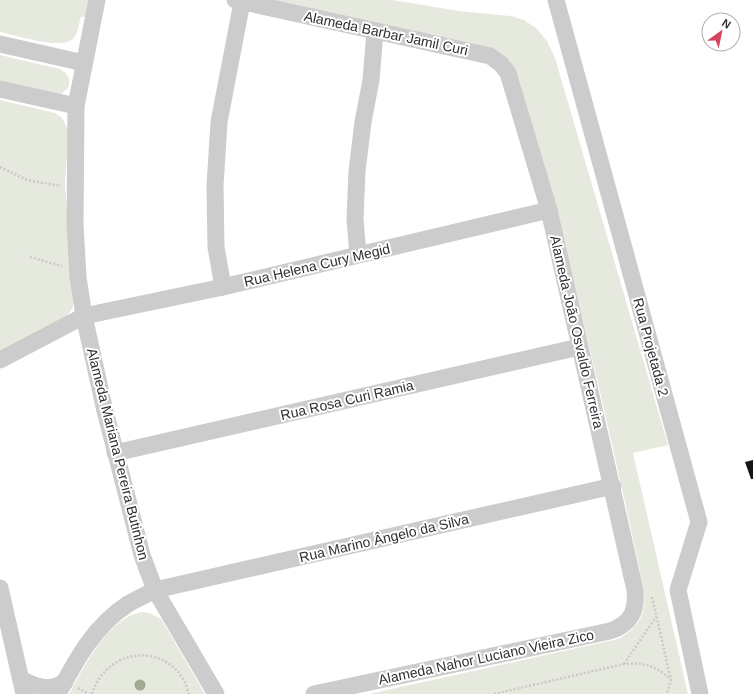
<svg xmlns="http://www.w3.org/2000/svg" width="753" height="694" viewBox="0 0 753 694" font-family="Helvetica,sans-serif">
<rect width="100%" height="100%" fill="#fff"/>
<g fill="#e6eade">
<path d="M 0,0 L 89,0 L 85,17 L 81,17 C 79,23 78,33 74,38 C 62,51 16,35 0,32 Z"/>
<path d="M 274,0 L 392,0 L 459,11 L 511,16 L 524,20 L 536,28 L 547,41 L 555,58 L 668,445 L 633,453 L 688,694 L 369,694 L 618,639 C 640,627 646,614 644,590 C 608,420 568,250 520,84 L 514,67 Z"/>
<path d="M 0,55 L 60,69 C 68,73 71,80 68,88 L 60,95 L 0,83 Z"/>
<polygon points="0,100 55,113 62,118 69,131 65,182 73,299 73,307 66,318 0,352"/>
<path d="M 142,612 L 149,613 L 161,619 L 205,694 L 69,694 C 85,666 107,618 142,612 Z"/>
</g>
<polygon fill="#161616" points="753,460 753,479 751,479 745,462"/>
<g fill="none" stroke-linecap="round" stroke-linejoin="round">
<g stroke="#c9c9c9" stroke-width="2.5" stroke-dasharray="2 2" stroke-linecap="butt">
<polyline points="0,167 27,180 61,186"/>
<polyline points="30,257 62,266"/>
<polyline points="652,597 671,680"/>
<polyline points="624,664 656,617"/>
<polyline points="78,688 89,694"/>
<path d="M 92,694 C 108,643 176,642 189,694"/>
<path d="M 494,694 L 624,664 C 644,662 657,666 671,680 L 667,694"/>
</g>
<g stroke="#ccc" stroke-width="17">
<polyline points="97,0 76,106 75,224 78,277 84,316 105,411 142,555 155,590 216,694"/>
<path d="M 235,0 L 490,56 L 501,64 L 508,73 L 549,210 L 635,590 C 637,611 631,624 610,631 L 314,694"/>
<polyline points="556,0 699,522 678,590 700,694"/>
<polyline points="0,44 84,63"/>
<polyline points="0,89 76,106"/>
<polyline points="358,254 355,219 357,171 363,122 371,80 375,31"/>
<polyline points="223,287 216,247 215,186 219,122 242,2"/>
<polyline points="0,360 84,316 223,287 549,210"/>
<polyline points="115,453 579,347"/>
<polyline points="0,588 24,694"/>
<path d="M 21,679 C 36,687 49,692 65,682"/>
<path d="M 58,694 C 76,660 94,626 128,604 C 136,599 146,595 155,590 L 613,486"/>
</g>
</g>
<circle fill="#a2aa96" cx="140" cy="685" r="5.5"/>
<g text-anchor="middle" stroke-width="4" stroke-linejoin="round" paint-order="stroke">
<g font-size="14" fill="#2f2f2f" stroke="#fff">
<text transform="translate(386 33) rotate(12)" y="5">Alameda Barbar Jamil Curi</text>
<text transform="translate(317 265) rotate(-13)" y="5">Rua Helena Cury Megid</text>
<text transform="translate(577 332) rotate(77)" y="5">Alameda João Osvaldo Ferreira</text>
<text transform="translate(651 347) rotate(75)" y="5">Rua Projetada 2</text>
<text transform="translate(347 400) rotate(-13)" y="5">Rua Rosa Curi Ramia</text>
<text transform="translate(118 454) rotate(76)" y="5">Alameda Mariana Pereira Butinhon</text>
<text transform="translate(384 538) rotate(-13)" y="5">Rua Marino Ângelo da Silva</text>
<text transform="translate(486 657) rotate(-12)" y="5">Alameda Nahor Luciano Vieira Zico</text>
</g>
</g>
<g transform="translate(721 32) rotate(33)"><circle r="19" fill="#ffffff" stroke="#acacac"/>
<path d="M0-3L7 15L0 10L-7 15Z" fill="#d14560"/>
<text y="-6" font-size="11" font-weight="bold" text-anchor="middle" fill="#2f2f2f">N</text>
</g>
</svg>
